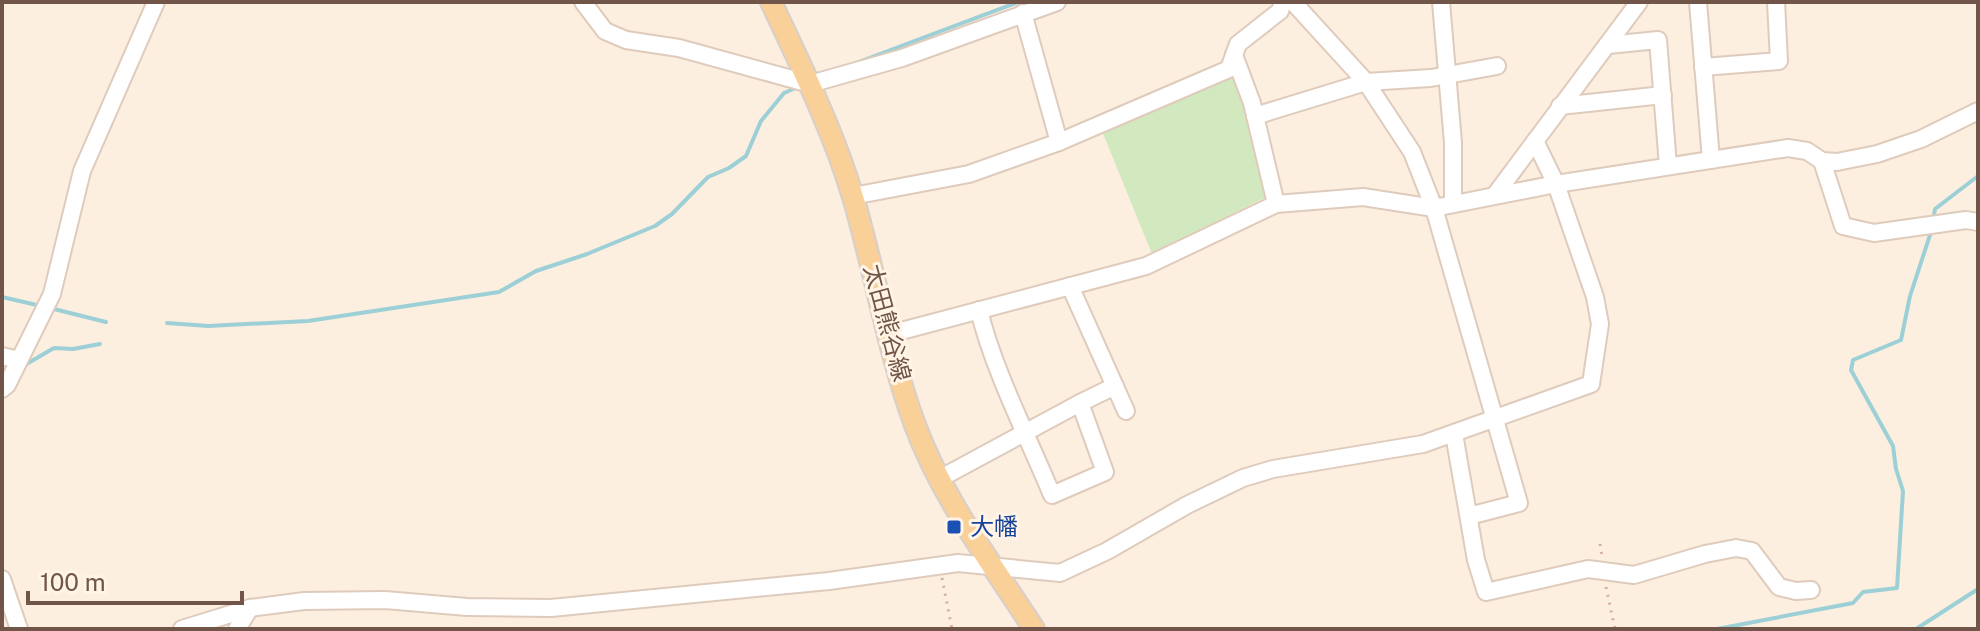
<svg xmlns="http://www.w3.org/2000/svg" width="1980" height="631" viewBox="0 0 1980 631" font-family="'Public Sans','Noto Sans JP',sans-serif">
<rect width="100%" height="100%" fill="#fcefe0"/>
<polygon fill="#d2e8bf" points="1235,71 1249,113 1268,196 1152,254 1102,131"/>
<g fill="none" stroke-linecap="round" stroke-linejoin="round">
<g stroke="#9cd0d6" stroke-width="4">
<polyline points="856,63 1018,2"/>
<polyline points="1933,220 1935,209 1978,176"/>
<polyline points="2,297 41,306"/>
<polyline points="50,308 106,322"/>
<polyline points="167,323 208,326 308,321 499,292 536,271 587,254 655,226 672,214 708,177 729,168 746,156 761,121 784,93 798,87"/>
<polyline points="23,366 54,348 73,349 100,344"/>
<polyline points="1717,629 1853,603 1863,592 1897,588 1903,491 1896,469 1893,446 1851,370 1853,360 1901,340 1910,296 1932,229"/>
<polyline points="1916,629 1978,589"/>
</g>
<g stroke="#dfcbbc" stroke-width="20">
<g id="minor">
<polyline points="583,2 605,31 626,40 679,48 810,84 902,58 1057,2"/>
<polyline points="1293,2 1366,82 1412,152 1434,208 1519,503 1469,516"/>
<polyline points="1441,2 1453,143 1453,204"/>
<polyline points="1698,2 1711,160"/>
<polyline points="1023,13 1059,142"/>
<polyline points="1608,45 1658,40 1668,166"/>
<polyline points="1234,55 1252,103 1276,204"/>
<polyline points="1703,67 1779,61 1776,2"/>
<polyline points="1560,106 1663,95"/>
<polyline points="1255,116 1366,82 1431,78 1497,66"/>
<polyline points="1822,161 1843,226 1874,233 1966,220 1978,222"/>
<polyline points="1495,195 1639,2"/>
<polyline points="853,196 969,174 1059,142 1229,69 1238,44 1280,11 1283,2"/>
<polyline points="1070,286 1126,411"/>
<polyline points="890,334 1146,266 1276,204 1363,197 1434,208 1556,184 1788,148 1807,151 1822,161 1837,162 1877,154 1921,139 1978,111"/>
<polyline points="2,356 19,360"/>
<polyline points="2,389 7,385 52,294 82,171 156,2"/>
<polyline points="1080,403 1115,386"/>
<polyline points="1454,434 1476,560 1486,592 1588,569 1634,575 1705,554 1736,548 1752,551 1779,587 1796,591 1811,590"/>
<path d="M 939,479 L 1080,403 L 1105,472 L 1052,495 C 1028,437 993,369 979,310"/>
<polyline points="2,579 19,629"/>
<polyline points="182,629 250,608 304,601 385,600 467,607 551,608 829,581 958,563 1060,573 1107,551 1187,505 1243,478 1273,469 1423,444 1591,384 1600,324 1595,297 1556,184 1535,141"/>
<polyline points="237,629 250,608"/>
</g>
</g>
<g stroke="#d7cfcc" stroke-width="24">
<path id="major" d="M 771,2 C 801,66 833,130 853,197 C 875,272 888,352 915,425 C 942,498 992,564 1034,629"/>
</g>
<g stroke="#d5af9c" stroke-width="3" stroke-dasharray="2 6" stroke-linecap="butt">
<polyline points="1600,544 1602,556"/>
<polyline points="942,578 952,629"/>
<polyline points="1606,587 1615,629"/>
</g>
<use href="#minor" stroke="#fff" stroke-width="16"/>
<use href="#major" stroke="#fad099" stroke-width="20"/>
</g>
<rect fill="#1a4fb4" stroke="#fff4e6" stroke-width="3" x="946" y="519" width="16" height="16" rx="4"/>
<g text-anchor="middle" stroke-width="6" stroke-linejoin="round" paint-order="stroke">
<g font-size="24" fill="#715548" stroke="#fff4e6">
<text transform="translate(887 323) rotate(75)" y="8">太田熊谷線</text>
</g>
<g font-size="24" fill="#164399" stroke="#fff4e6" text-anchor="start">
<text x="970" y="535">大幡</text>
</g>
</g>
<rect width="1980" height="631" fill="none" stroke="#715548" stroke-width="8"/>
<path d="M28 591v12h214v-12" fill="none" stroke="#715548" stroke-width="4"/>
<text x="40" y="591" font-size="24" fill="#715548" stroke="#fff4e6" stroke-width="6" paint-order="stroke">100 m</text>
</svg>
